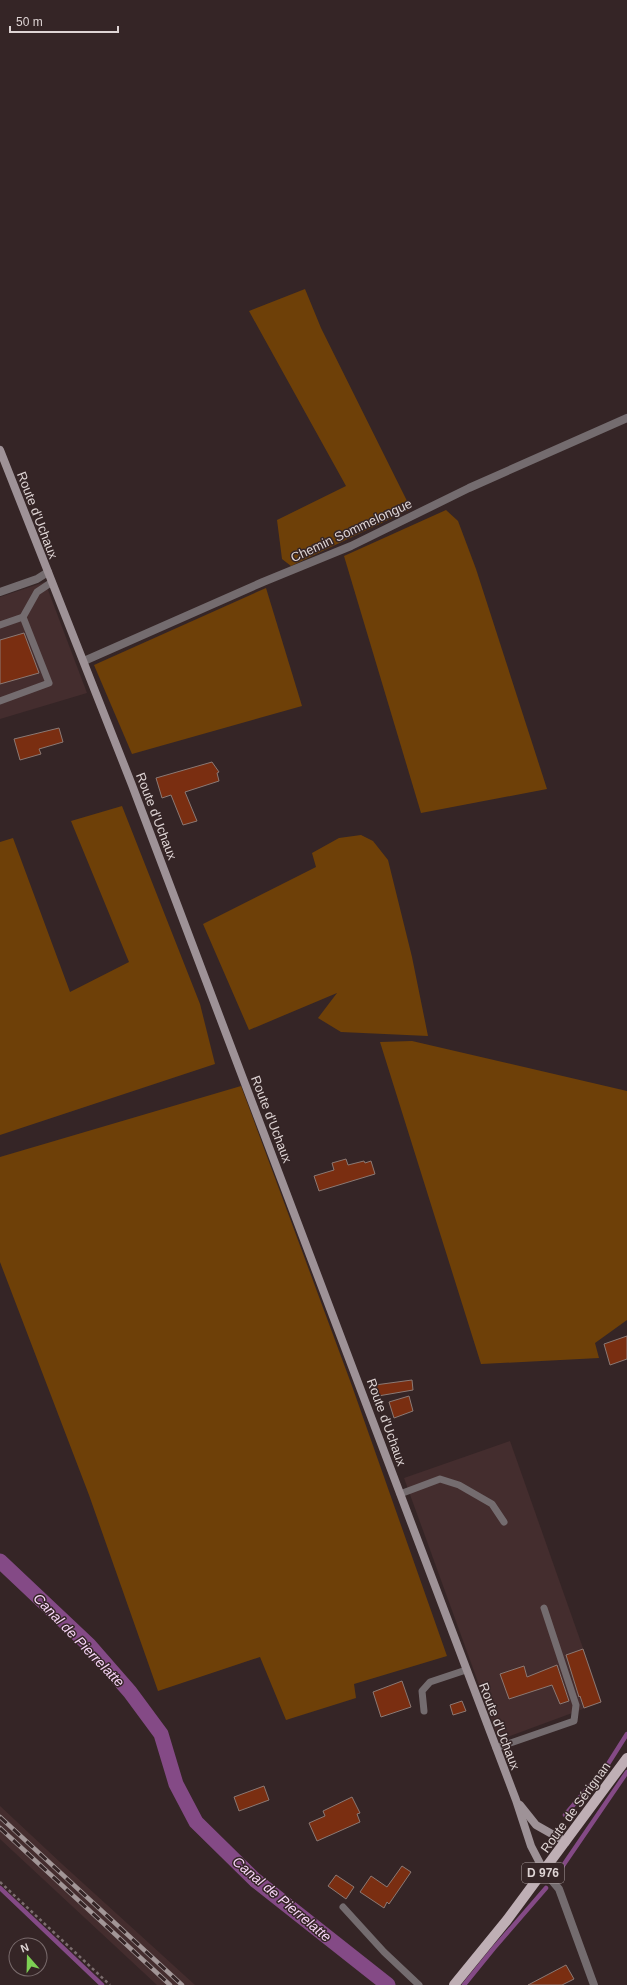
<svg xmlns="http://www.w3.org/2000/svg" width="627" height="1985" viewBox="0 0 627 1985" font-family="Arial,sans-serif">
<rect width="100%" height="100%" fill="#352526"/>
<g fill="#442d2e">
<polygon points="45,582 87,693 0,719 0,597"/>
<polygon points="510,1441 602,1702 499,1740 404,1478"/>
<polygon points="0,1806 62,1864 195,1985 157,1985 0,1839"/>
</g>
<g fill="#6e4008">
<polygon points="305,289 321,328 411,509 291,566 282,559 277,520 346,486 249,311"/>
<polygon points="446,510 458,521 476,569 547,789 421,813 344,556"/>
<polygon points="266,588 302,706 132,754 94,665"/>
<polygon points="122,806 200,1004 215,1064 0,1135 0,842 13,838 70,992 129,962 71,821"/>
<polygon points="361,835 373,841 388,860 412,957 428,1036 341,1032 318,1018 337,993 249,1030 203,924 316,867 312,853 339,838"/>
<polygon points="412,1041 627,1091 627,1320 595,1343 599,1358 481,1364 380,1042"/>
<polygon points="241,1086 352,1386 447,1656 354,1684 356,1698 286,1720 260,1657 158,1691 89,1495 0,1262 0,1157"/>
</g>
<g fill="none" stroke-linecap="round" stroke-linejoin="round">
<g stroke="#844a86" stroke-width="4.5">
<polyline points="565,1815 608,1764 627,1734"/>
<polyline points="560,1870 627,1772"/>
<polyline points="0,1888 102,1985"/>
<polyline points="464,1985 494,1948 546,1888"/>
</g>
<polyline stroke="#844a86" stroke-width="15" points="0,1561 89,1645 130,1692 161,1734 176,1784 196,1822 255,1880 388,1985"/>
</g>
<g fill="#7a2e11" stroke="#8b7974">
<polygon points="24,633 39,673 0,684 0,640"/>
<polygon points="59,728 63,742 39,749 41,754 20,760 14,739"/>
<polygon points="212,762 219,772 217,773 219,781 185,792 197,821 183,825 171,795 162,798 156,778"/>
<polygon points="346,1159 348,1165 364,1161 365,1163 371,1161 375,1174 319,1191 314,1176 334,1170 332,1163"/>
<polygon points="627,1336 627,1359 610,1365 604,1344"/>
<polygon points="412,1380 413,1390 378,1396 375,1385"/>
<polygon points="409,1396 413,1411 394,1418 389,1402"/>
<polygon points="583,1649 601,1702 584,1708 580,1696 579,1697 566,1655"/>
<polygon points="557,1665 569,1701 560,1704 552,1685 509,1699 500,1674 524,1666 527,1677"/>
<polygon points="402,1681 411,1707 381,1717 373,1692"/>
<polygon points="462,1701 466,1711 453,1715 450,1705"/>
<polygon points="264,1786 269,1800 239,1811 234,1797"/>
<polygon points="352,1797 360,1813 357,1814 360,1822 317,1841 309,1823 325,1816 323,1811"/>
<polygon points="402,1866 411,1872 389,1904 387,1902 384,1908 360,1892 371,1876 387,1887"/>
<polygon points="336,1875 354,1887 346,1899 328,1886"/>
<polygon points="566,1965 574,1979 562,1985 528,1985"/>
</g>
<g fill="none" stroke-linecap="round" stroke-linejoin="round">
<polyline stroke="#7c6e6f" stroke-width="2.5" stroke-dasharray="3 3" stroke-linecap="butt" points="0,1882 110,1985"/>
<g stroke="#746c6f" stroke-width="7">
<polyline points="0,625 23,617 37,592 52,582"/>
<polyline points="0,701 49,683 23,617"/>
<polyline points="400,1494 440,1479 459,1485 492,1504 504,1522"/>
<polyline points="424,1711 422,1691 430,1682 466,1670"/>
<polyline points="496,1748 574,1721 576,1705 544,1608"/>
<polyline points="343,1907 384,1952 419,1985"/>
</g>
<g stroke="#746c6f" stroke-width="8">
<polyline points="0,592 37,579 48,572"/>
<polyline points="84,661 263,582 351,546 469,488 627,418"/>
<polyline points="544,1871 559,1889 594,1985"/>
</g>
<g stroke="#9e9297" stroke-width="8">
<polyline points="0,450 132,785 516,1800 531,1846 544,1871"/>
<polyline points="520,1805 536,1825 566,1842"/>
</g>
<polyline stroke="#bfafb5" stroke-width="10" points="454,1985 507,1920 627,1758"/>
<g stroke="#a29697" stroke-width="4.5">
<g id="rail">
<polyline points="0,1817 182,1985"/>
<polyline points="0,1828 170,1985"/>
</g>
</g>
<use href="#rail" stroke="#352526" stroke-width="3" stroke-dasharray="9" stroke-linecap="butt"/>
</g>
<g text-anchor="middle" stroke-width="3" stroke-linejoin="round" paint-order="stroke">
<rect fill="#352526" stroke="#aba0a0" stroke-width="1" x="522" y="1863" width="42" height="20" rx="3"/>
<g font-size="12" font-weight="bold" fill="#ded4d4">
<text x="543" y="1877">D 976</text>
</g>
<g font-size="13" fill="#ded4d4" stroke="#352526">
<text transform="translate(38 515) rotate(69)" y="5">Route d'Uchaux</text>
<text transform="translate(351 530) rotate(-25)" y="5">Chemin Sommelongue</text>
<text transform="translate(157 816) rotate(69)" y="5">Route d'Uchaux</text>
<text transform="translate(272 1119) rotate(69)" y="5">Route d'Uchaux</text>
<text transform="translate(387 1422) rotate(70)" y="5">Route d'Uchaux</text>
<text transform="translate(500 1726) rotate(69)" y="5">Route d'Uchaux</text>
<text transform="translate(575 1807) rotate(-54)" y="5">Route de Sérignan</text>
</g>
<g font-size="14" font-style="italic" fill="#f8d6f8" stroke="#352526">
<text transform="translate(79 1640) rotate(46)" y="5">Canal de Pierrelatte</text>
<text transform="translate(282 1899) rotate(40)" y="5">Canal de Pierrelatte</text>
</g>
</g>
<g transform="translate(28 1957) rotate(340)"><circle r="19" fill="#352526" stroke="#796b6c"/>
<path d="M0-3L7 15L0 10L-7 15Z" fill="#7dd154"/>
<text y="-6" font-size="11" font-weight="bold" text-anchor="middle" fill="#ded4d4">N</text>
</g>
<path d="M10 26v6h108v-6" fill="none" stroke="#ded4d4" stroke-width="2"/>
<text x="16" y="26" font-size="12" fill="#ded4d4" stroke="#352526" stroke-width="3" paint-order="stroke">50 m</text>
</svg>
